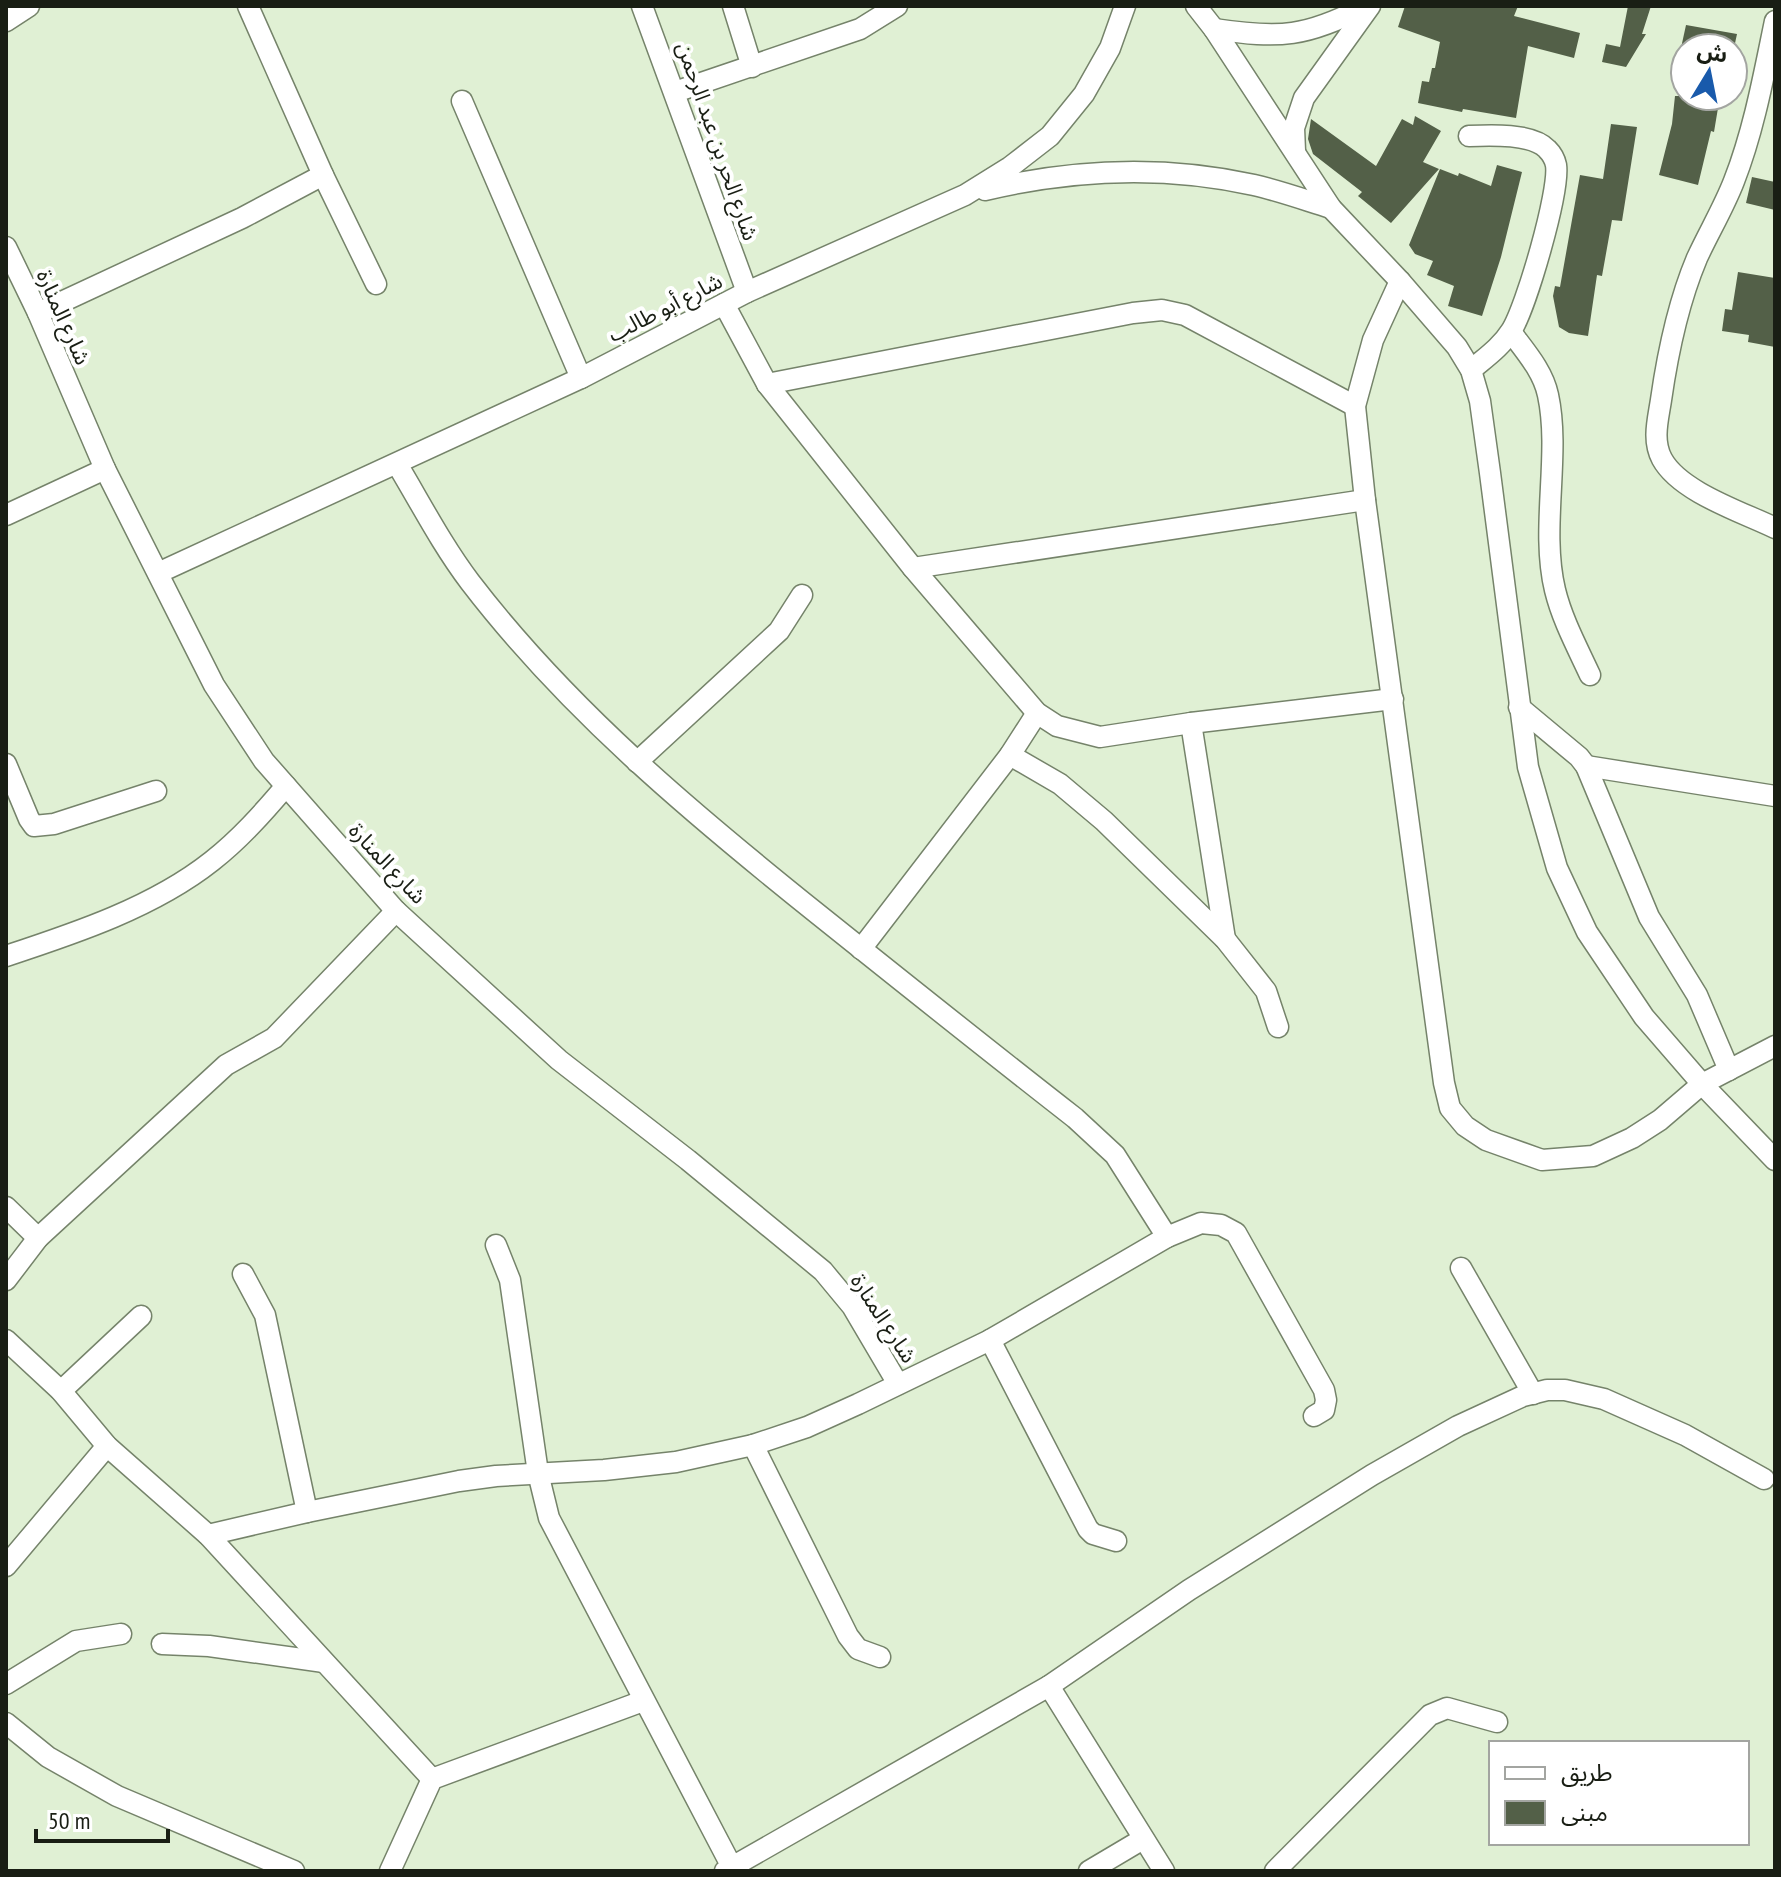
<svg xmlns="http://www.w3.org/2000/svg" width="1781" height="1877" viewBox="0 0 1781 1877" font-family="'PT Sans Narrow','Noto Sans Arabic',sans-serif">
<rect width="100%" height="100%" fill="#e0f0d4"/>
<g fill="#536048">
<polygon points="1405,6 1518,6 1514,16 1580,33 1574,58 1528,46 1516,118 1463,109 1462,112 1418,103 1422,81 1429,82 1432,68 1435,68 1440,42 1398,27"/>
<polygon points="1628,6 1651,6 1642,34 1646,34 1626,67 1602,62 1606,44 1620,47"/>
<polygon points="1686,25 1737,34 1734,48 1681,48"/>
<polygon points="1675,96 1720,96 1714,132 1711,131 1698,185 1659,175 1672,124"/>
<polygon points="1415,116 1441,131 1423,162 1439,169 1391,223 1358,196 1362,192 1313,154 1308,139 1311,119 1376,166 1402,119 1413,125"/>
<polygon points="1611,124 1637,127 1622,221 1612,220 1602,276 1597,275 1588,336 1569,333 1559,327 1553,296 1555,286 1560,287 1580,175 1603,179"/>
<polygon points="1497,165 1522,172 1501,257 1482,316 1448,306 1454,286 1427,275 1433,261 1415,254 1409,245 1440,169 1458,176 1459,173 1491,186"/>
<polygon points="1752,177 1775,182 1775,210 1746,203"/>
<polygon points="1738,272 1775,278 1775,347 1748,342 1749,335 1722,331 1725,309 1732,310"/>
</g>
<g fill="none" stroke-linecap="round" stroke-linejoin="round">
<g stroke="#75836a" stroke-width="23">
<g id="minor">
<polyline points="248,6 323,175 376,284"/>
<polyline points="642,6 747,292"/>
<polyline points="733,6 752,67"/>
<polyline points="1196,6 1214,29 1331,208 1400,281 1457,347 1471,370 1480,401 1490,473 1528,767 1557,868 1587,932 1644,1017 1702,1084 1775,1160"/>
<polyline points="6,21 29,6"/>
<path d="M 1775,21 C 1764,74 1754,130 1734,181 C 1724,207 1709,232 1697,258 C 1678,303 1668,351 1661,400 C 1658,420 1652,440 1662,459 C 1680,492 1742,512 1775,528"/>
<path d="M 1214,29 C 1280,39 1307,37 1366,6"/>
<polyline points="675,92 860,29 897,6"/>
<polyline points="462,101 581,378"/>
<path d="M 1469,136 C 1490,135 1532,133 1547,149 C 1551,153 1555,160 1556,165 C 1560,191 1526,308 1511,331 C 1501,347 1485,358 1471,370"/>
<polyline points="1295,151 1294,128 1304,98 1370,6"/>
<path d="M 985,190 C 1074,169 1164,165 1254,185 C 1280,191 1305,200 1331,208"/>
<polyline points="6,247 38,313 105,469 214,685 264,761 396,911 559,1060 688,1160 823,1271 852,1306 898,1384"/>
<polyline points="1400,281 1373,340 1355,406 1365,500 1444,1083 1450,1108 1465,1126 1486,1140 1542,1160 1593,1156 1632,1138 1660,1120 1702,1084 1775,1046"/>
<polyline points="724,304 767,384 913,568 1037,713 1057,726 1100,737 1191,723 1393,699"/>
<polyline points="38,313 242,218 323,175"/>
<path d="M 1511,332 C 1525,351 1543,371 1548,395 C 1561,455 1540,528 1555,590 C 1562,619 1577,647 1590,675"/>
<polyline points="767,384 1133,313 1162,310 1185,315 1355,406"/>
<path d="M 397,464 C 421,504 442,545 470,582 C 568,710 694,815 819,915 C 904,983 989,1051 1075,1118 L 1115,1155 L 1167,1237"/>
<polyline points="6,515 105,469"/>
<polyline points="913,568 1365,500"/>
<polyline points="158,573 581,378 747,292 965,195 1010,167 1050,136 1084,94 1110,48 1125,6"/>
<polyline points="1519,707 1579,757 1586,766 1649,917 1697,995 1729,1070"/>
<polyline points="1191,723 1225,939"/>
<polyline points="1010,755 1060,784 1104,821 1225,939 1266,991 1278,1027"/>
<polyline points="637,762 779,631 802,595"/>
<polyline points="6,764 29,819 34,826 54,824 156,791"/>
<polyline points="1586,766 1775,796"/>
<polyline points="861,949 1010,755 1037,713"/>
<path d="M 6,956 C 76,933 154,907 212,861 C 240,839 263,813 286,786"/>
<polyline points="6,1207 38,1238"/>
<polyline points="496,1245 510,1280 538,1473 549,1518 734,1871"/>
<polyline points="1461,1268 1533,1394"/>
<polyline points="243,1274 265,1315 307,1512"/>
<polyline points="6,1280 38,1238 226,1065 274,1038 396,911"/>
<polyline points="6,1340 61,1391 107,1446 208,1535 432,1779"/>
<polyline points="990,1340 1088,1529 1093,1534 1116,1541"/>
<polyline points="61,1391 141,1316"/>
<polyline points="753,1445 848,1636 858,1649 880,1657"/>
<polyline points="208,1535 307,1512 459,1481 496,1476 604,1470 676,1462 753,1445 807,1427 858,1404 990,1340 1167,1237 1201,1223 1221,1225 1236,1233 1324,1390 1326,1400 1324,1410 1314,1416"/>
<polyline points="6,1566 107,1446"/>
<polyline points="162,1644 209,1646 324,1662"/>
<polyline points="6,1684 76,1641 121,1634"/>
<polyline points="1049,1686 1164,1871"/>
<polyline points="6,1723 48,1757 117,1796 294,1871"/>
<polyline points="390,1871 432,1779 643,1701"/>
<polyline points="725,1871 1049,1686 1189,1590 1372,1475 1458,1426 1523,1396 1547,1390 1565,1390 1604,1399 1685,1435 1764,1479"/>
<polyline points="1089,1871 1143,1839"/>
<polyline points="1275,1871 1430,1715 1447,1708 1497,1722"/>
</g>
</g>
<use href="#minor" stroke="#fff" stroke-width="20"/>
</g>
<g text-anchor="middle" stroke-width="8" stroke-linejoin="round" paint-order="stroke">
<g font-size="22" fill="#191e14" stroke="#fff">
<text transform="translate(718 141) rotate(71)" y="8">شارع الحر بن عبد الرحمن</text>
<text transform="translate(665 307) rotate(-27)" y="8">شارع أبو طالب</text>
<text transform="translate(64 317) rotate(66)" y="8">شارع المنارة</text>
<text transform="translate(388 863) rotate(47)" y="8">شارع المنارة</text>
<text transform="translate(884 1318) rotate(57)" y="8">شارع المنارة</text>
</g>
</g>
<rect width="1781" height="1877" fill="none" stroke="#191e14" stroke-width="16"/>
<rect x="1489" y="1741" width="260" height="104" fill="#ffffff" stroke="#a3a5a1" stroke-width="2"/>
<rect x="1505" y="1767" width="40" height="12" fill="#ffffff" stroke="#a3a5a1" stroke-width="2"/>
<text x="1561" y="1781" font-size="24" fill="#191e14">طريق</text>
<rect x="1505" y="1801" width="40" height="24" fill="#536048" stroke="#a3a5a1" stroke-width="2"/>
<text x="1561" y="1821" font-size="24" fill="#191e14">مبنى</text>
<g transform="translate(1709 72) rotate(10)"><circle r="38" fill="#ffffff" stroke="#a3a5a1" stroke-width="2"/>
<path d="M0-6L14 30L0 20L-14 30Z" fill="#195aab"/>
<text y="-12" font-size="22" font-weight="bold" text-anchor="middle" fill="#191e14">ش</text>
</g>
<path d="M36 1829v12h132v-12" fill="none" stroke="#191e14" stroke-width="4"/>
<text x="48" y="1829" font-size="24" fill="#191e14" stroke="#ffffff" stroke-width="6" paint-order="stroke">50 m</text>
</svg>
